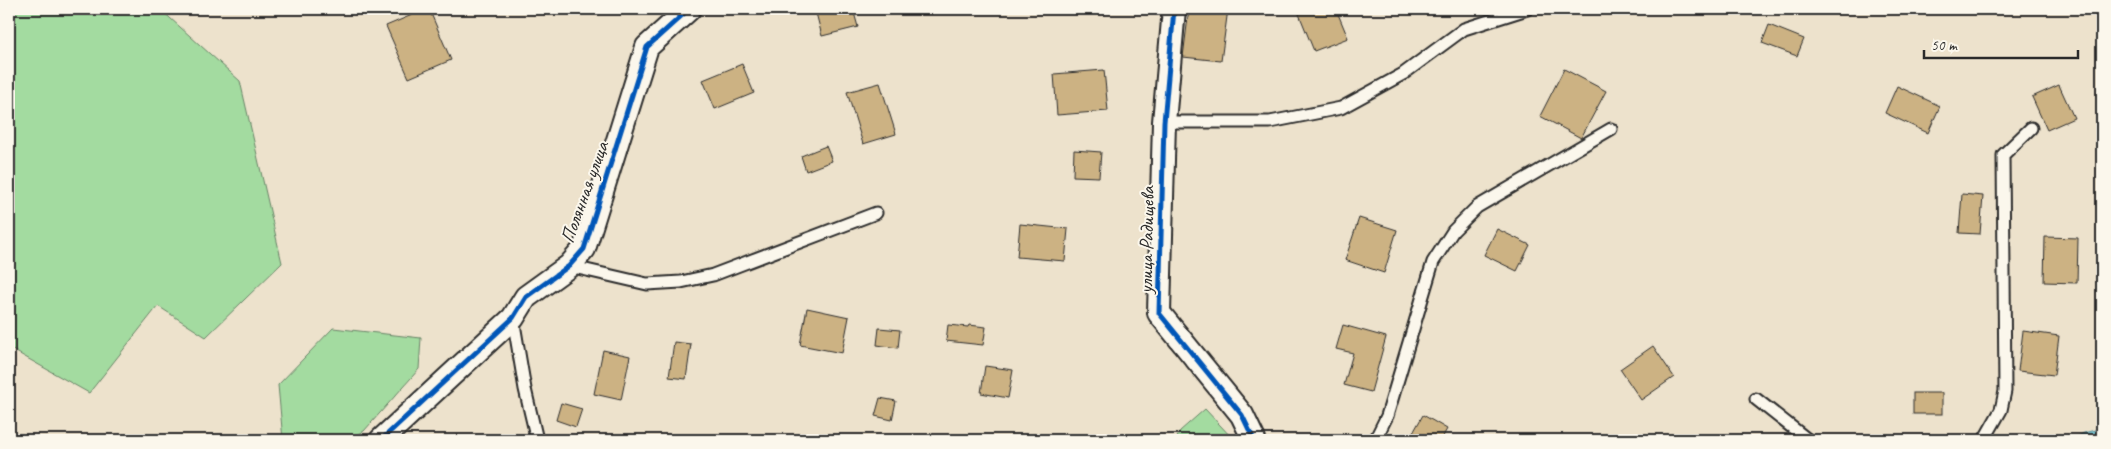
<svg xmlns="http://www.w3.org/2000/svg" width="2111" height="449" viewBox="0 0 2111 449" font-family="Caveat,sans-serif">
<rect width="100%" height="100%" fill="#ede2cc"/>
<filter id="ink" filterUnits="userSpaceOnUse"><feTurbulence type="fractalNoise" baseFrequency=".02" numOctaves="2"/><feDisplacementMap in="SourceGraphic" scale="10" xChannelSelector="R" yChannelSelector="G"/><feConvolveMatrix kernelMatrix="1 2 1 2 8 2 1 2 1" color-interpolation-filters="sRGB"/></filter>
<g filter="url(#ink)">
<g fill="#a3dba0" stroke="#678366">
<polygon points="9,9 160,9 240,81 282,263 206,337 158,306 89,393 9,348"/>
<polygon points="333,328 421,338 419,369 364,431 349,440 283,440 278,385"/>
<polygon points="1205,409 1233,439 1234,440 1176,440 1180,431"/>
</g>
<polygon fill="#79c8d5" stroke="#5a8991" points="2102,428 2102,440 2070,440 2084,433"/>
<g fill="#ccb283" stroke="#2b2b2b">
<polygon points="426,9 429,9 451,60 409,78 386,26"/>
<polygon points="815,9 853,9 858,27 822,36"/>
<polygon points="1189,9 1228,9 1221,61 1183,57"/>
<polygon points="1297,9 1336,9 1348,38 1314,51"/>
<polygon points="1769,25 1804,39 1797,56 1762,43"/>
<polygon points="742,64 754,93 715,109 703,80"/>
<polygon points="1564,69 1606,91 1581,138 1540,116"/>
<polygon points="1104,70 1108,111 1057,115 1054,74"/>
<polygon points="880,83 896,134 863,144 847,92"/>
<polygon points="2059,85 2074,118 2047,130 2032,97"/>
<polygon points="1897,86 1940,106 1928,133 1885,113"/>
<polygon points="826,146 832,161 806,171 801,156"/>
<polygon points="1074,150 1101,152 1099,177 1073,176"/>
<polygon points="1962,194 1983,196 1980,234 1959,233"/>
<polygon points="1359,218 1397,230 1384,273 1345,260"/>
<polygon points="1020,224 1068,229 1065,261 1017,257"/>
<polygon points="1497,229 1530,245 1517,271 1484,255"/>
<polygon points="2045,237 2078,238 2077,283 2044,282"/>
<polygon points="807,308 849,317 842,353 800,345"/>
<polygon points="948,325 968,327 969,325 986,327 983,345 946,341"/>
<polygon points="1343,325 1386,337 1371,392 1344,385 1353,353 1336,349"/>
<polygon points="879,328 900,330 898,348 877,345"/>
<polygon points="2023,331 2059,336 2054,375 2018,371"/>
<polygon points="674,342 691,344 686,379 669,377"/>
<polygon points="1653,346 1674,377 1641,400 1620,369"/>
<polygon points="603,350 630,356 621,400 594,394"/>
<polygon points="985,366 1013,370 1008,398 981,393"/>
<rect x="1913" y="393" width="29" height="21"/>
<polygon points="880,398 896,401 892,420 875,416"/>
<polygon points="561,403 582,409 576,427 556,420"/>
<polygon points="1423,415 1447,429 1441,440 1409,440"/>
</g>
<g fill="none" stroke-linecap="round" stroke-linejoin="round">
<g stroke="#2b2b2b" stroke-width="15">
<g id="lane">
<polyline points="1164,122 1270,122 1341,108 1403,74 1464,29 1527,9"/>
<polyline points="569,266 647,284 681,282 713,275 876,213"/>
<polyline points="513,318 525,389 537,440"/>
<polyline points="1756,399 1808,440"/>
<polyline points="1375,440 1387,416 1433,262 1453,231 1477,207 1611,129"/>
<polyline points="1984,440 2001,410 2005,391 2003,155 2031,128"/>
</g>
</g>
<g stroke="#2b2b2b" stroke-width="26">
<g id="street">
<polyline points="1174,9 1164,122 1159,313 1242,415 1254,440"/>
<polyline points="381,440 513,318 526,297 569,266 584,249 647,47 689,9"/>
</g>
</g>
<use href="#lane" stroke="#fbf7ec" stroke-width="11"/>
<use href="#street" stroke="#fbf7ec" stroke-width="22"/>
<g stroke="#fbf7ec" stroke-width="8">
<g id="cycleway">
<polyline points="1174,9 1164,122 1159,313 1242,415 1254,440"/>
<polyline points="381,440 513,318 526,297 569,266 584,249 647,47 689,9"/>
</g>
</g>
<use href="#cycleway" stroke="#0057b8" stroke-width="5"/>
</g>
</g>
<g text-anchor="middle" stroke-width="4" stroke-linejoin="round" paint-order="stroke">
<g font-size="20" fill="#2b2b2b" stroke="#fbf7ec">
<text transform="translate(584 192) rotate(-70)" y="7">Полянная улица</text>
<text transform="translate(1146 240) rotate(-89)" y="7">улица Радищева</text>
</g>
</g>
<rect width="2111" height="449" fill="none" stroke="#fbf7ec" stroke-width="30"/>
<rect x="15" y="15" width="2081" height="419" fill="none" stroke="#2b2b2b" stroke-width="2" filter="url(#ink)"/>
<path d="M1924 50v8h154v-8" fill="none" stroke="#2b2b2b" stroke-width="2.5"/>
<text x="1931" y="50" font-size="15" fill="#2b2b2b" stroke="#fbf7ec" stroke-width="4" paint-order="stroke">50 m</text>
</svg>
